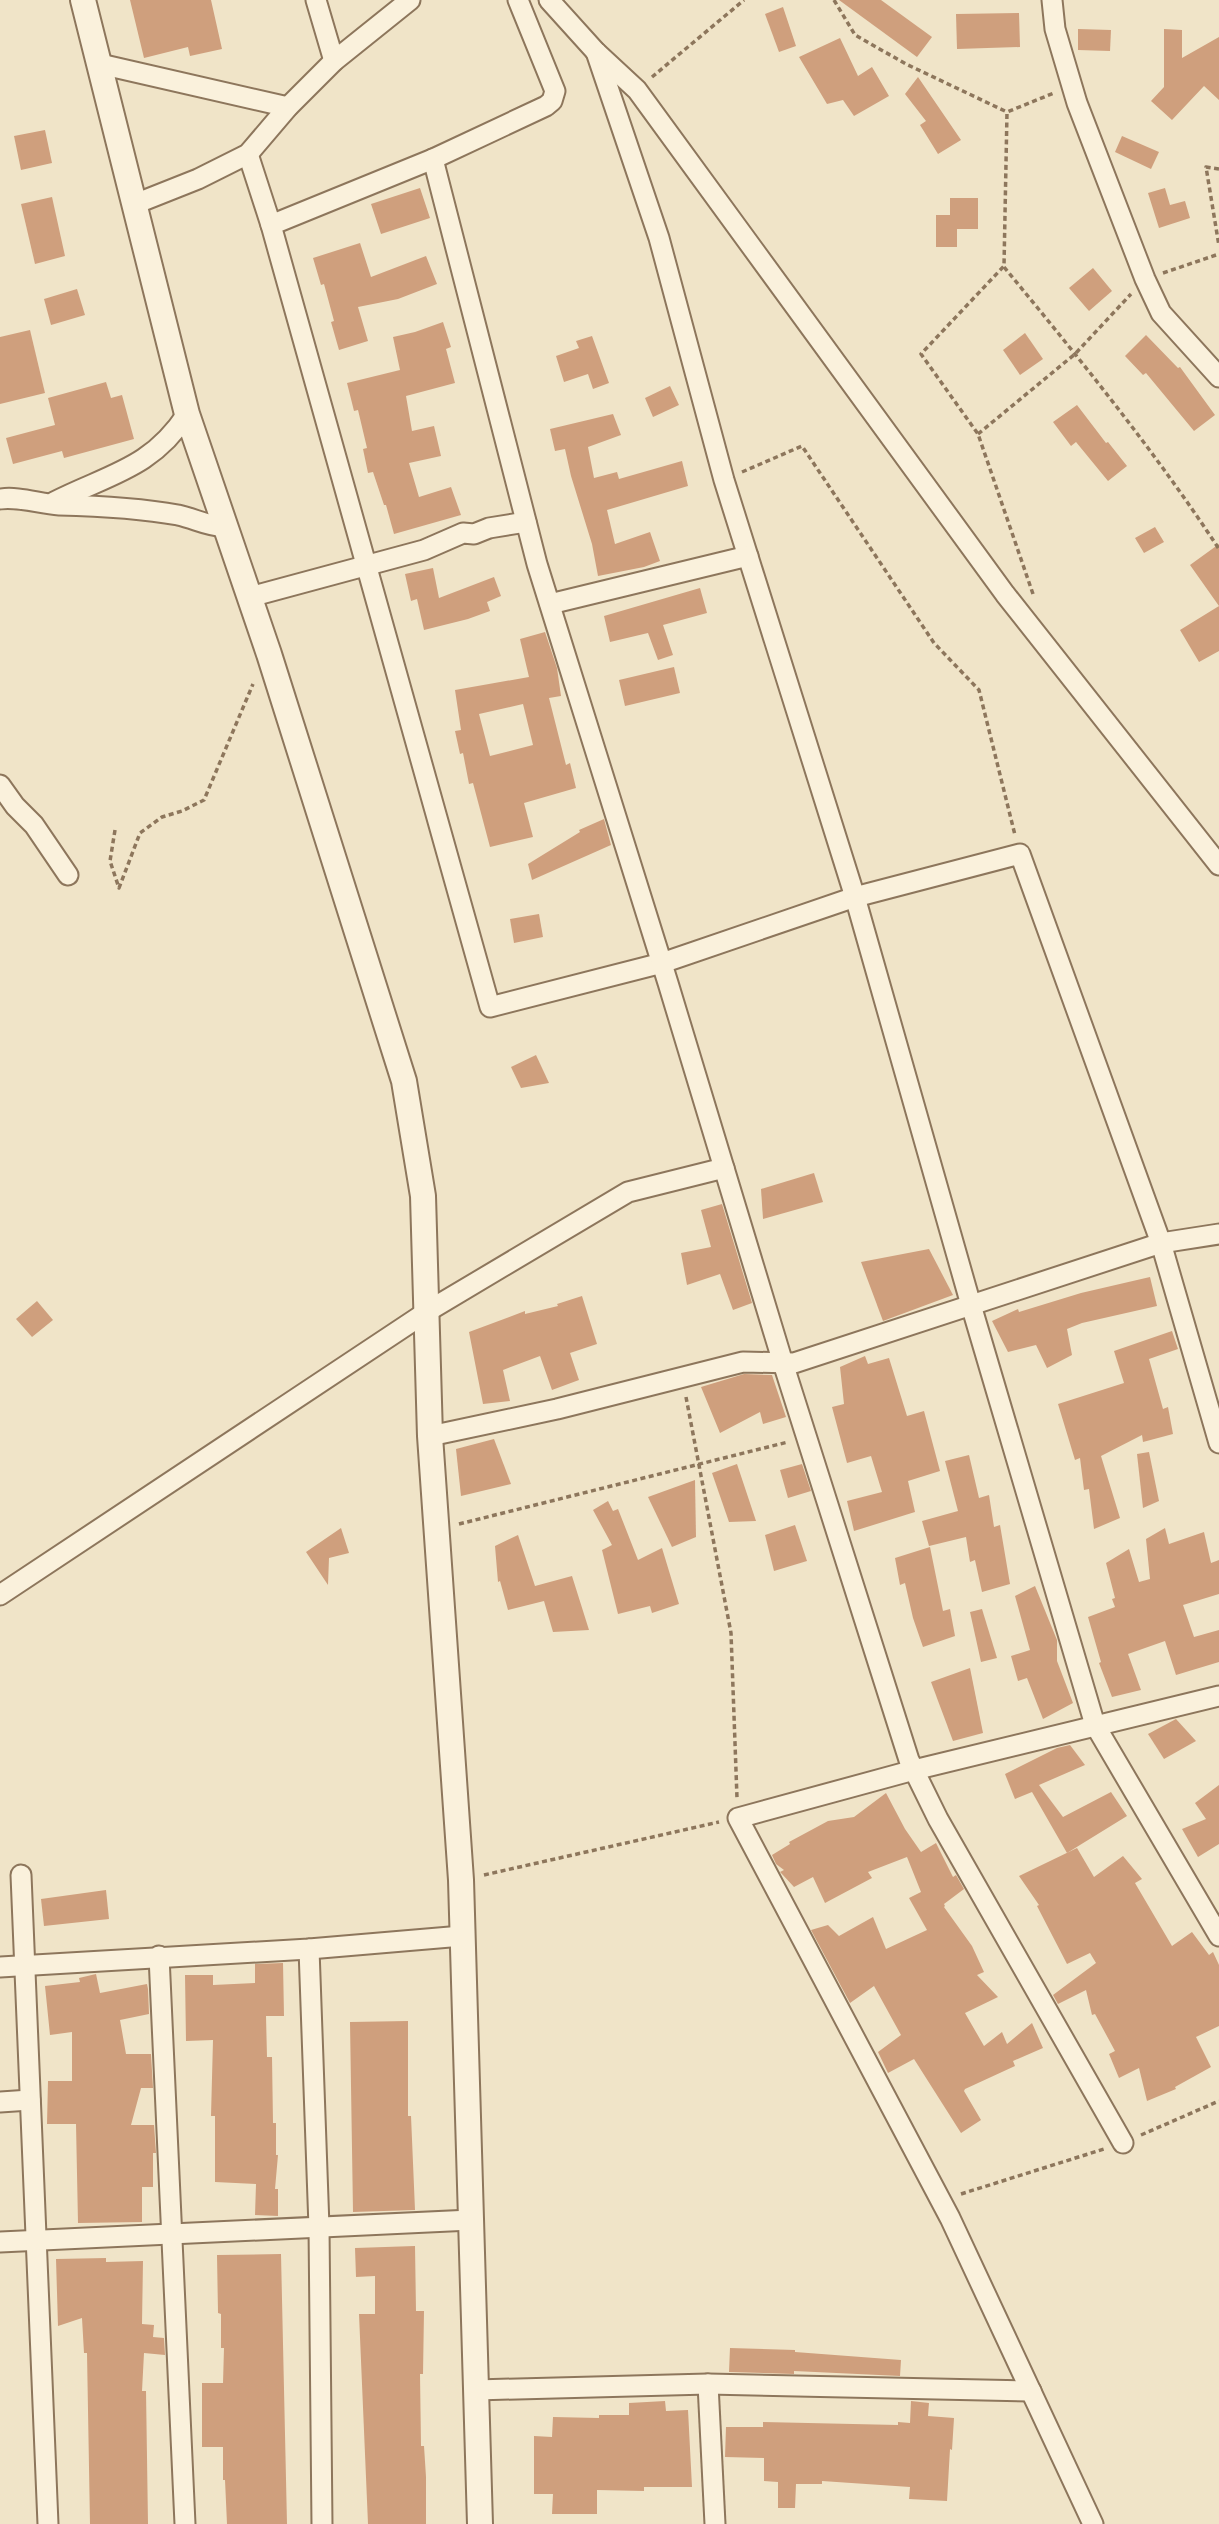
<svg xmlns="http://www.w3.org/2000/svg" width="1219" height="2524" viewBox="0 0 1219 2524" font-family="'Zilla Slab',serif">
<rect width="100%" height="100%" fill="#f0e4c8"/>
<g fill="#cf9f7d" fill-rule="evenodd">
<polygon points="130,0 211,0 222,49 190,56 188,47 144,58"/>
<polygon points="839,0 881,0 932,37 917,57"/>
<polygon points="783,7 796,46 779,52 765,14"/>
<polygon points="1019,13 1020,47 957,49 956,14"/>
<polygon points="1078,29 1111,30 1110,51 1078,50"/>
<polygon points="1164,29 1182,30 1182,58 1219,37 1219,100 1204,86 1172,120 1151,101 1164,87"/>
<polygon points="840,38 858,76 872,67 889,96 854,116 843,100 827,104 799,57"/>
<polygon points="918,77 961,140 938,154 920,125 926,121 905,94"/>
<polygon points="45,130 52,163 21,170 14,136"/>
<polygon points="1122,136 1159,152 1151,169 1115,152"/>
<polygon points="420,188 430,218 381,234 371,204"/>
<polygon points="1165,188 1170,205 1185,201 1190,218 1159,228 1148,193"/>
<polygon points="52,197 65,256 35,264 21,204"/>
<polygon points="950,198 978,198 978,229 957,229 957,247 936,247 936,215 950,215"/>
<polygon points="360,243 371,277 426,256 437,284 398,299 358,307 368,341 339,350 331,322 334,321 324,284 321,285 313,258"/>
<polygon points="1093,268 1112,291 1089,311 1069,288"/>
<polygon points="77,289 85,315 51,325 44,299"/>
<polygon points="443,322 451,347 446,349 455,383 406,396 412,431 434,426 441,456 409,463 419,497 451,487 461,515 394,534 386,505 384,505 373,472 368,473 363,449 367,448 358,410 354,411 347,383 400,370 393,337 415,332"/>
<polygon points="30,330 45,393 0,404 0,337"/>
<polygon points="1025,333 1043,359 1020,375 1003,350"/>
<polygon points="1146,335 1178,368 1180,367 1215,415 1194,431 1146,373 1143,375 1125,356"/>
<polygon points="592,336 609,383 593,389 588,374 564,382 556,356 579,348 576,341"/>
<polygon points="106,382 111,398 122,395 134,439 64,458 62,451 13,464 6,438 55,425 48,398"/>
<polygon points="670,386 679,405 653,417 645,398"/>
<polygon points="1077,405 1106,443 1108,442 1127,466 1108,481 1076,442 1071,446 1053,422"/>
<polygon points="613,414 621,435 588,447 594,478 617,472 619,479 682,461 688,486 607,510 615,544 650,532 660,561 644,567 598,576 592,544 571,476 565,449 555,451 550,429"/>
<polygon points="1155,527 1164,542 1144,553 1135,538"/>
<polygon points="1219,544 1219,651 1199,662 1180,630 1219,606 1190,565"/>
<polygon points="433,568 439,598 494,577 501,596 487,602 490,611 468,619 424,630 417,599 411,601 405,574"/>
<polygon points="700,588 707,613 663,625 673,655 658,660 648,633 610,642 604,616"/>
<path d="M 545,632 L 557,668 L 561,696 L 549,698 L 566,765 L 570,763 L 576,788 L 524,803 L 533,837 L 490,847 L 473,783 L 469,784 L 463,753 L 460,754 L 455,731 L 461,730 L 455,690 L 529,677 L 520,639 ZM 523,704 L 533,745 L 490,756 L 479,714 Z"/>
<polygon points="674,667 680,693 625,706 619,680"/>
<polygon points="604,819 611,845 532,880 528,864 580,832 579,830"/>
<polygon points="539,914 543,937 514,943 510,919"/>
<polygon points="536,1055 549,1083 521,1088 511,1067"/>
<polygon points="814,1173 823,1202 763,1219 761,1189"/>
<polygon points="722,1204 752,1303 733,1310 720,1274 687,1285 681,1253 711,1247 701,1210"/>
<polygon points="929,1249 953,1295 883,1321 861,1262"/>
<polygon points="1150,1277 1157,1306 1082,1323 1067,1329 1072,1355 1047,1368 1036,1345 1008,1352 992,1321 1018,1309 1019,1312 1081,1293"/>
<polygon points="582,1296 597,1344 570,1353 579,1380 552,1390 540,1356 503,1370 510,1401 483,1404 469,1332 525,1311 525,1314 558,1306 557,1304"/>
<polygon points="37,1301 53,1320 32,1337 16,1319"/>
<polygon points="1172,1331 1178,1349 1149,1359 1163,1409 1168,1407 1173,1434 1143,1442 1142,1435 1101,1456 1120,1518 1094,1529 1089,1489 1084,1490 1080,1458 1075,1460 1058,1404 1124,1383 1114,1351"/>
<polygon points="865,1356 868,1364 889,1358 907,1416 924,1411 940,1471 908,1481 915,1512 854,1531 847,1501 882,1492 871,1456 847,1463 832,1407 844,1404 840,1367"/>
<polygon points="744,1374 772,1375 786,1417 763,1424 760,1412 720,1433 701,1387"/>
<polygon points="494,1439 511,1484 461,1496 456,1449"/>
<polygon points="1149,1452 1159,1501 1143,1508 1137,1454"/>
<polygon points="969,1455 979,1498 989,1495 994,1527 1000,1525 1010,1584 982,1592 975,1560 970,1562 966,1537 929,1546 922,1521 958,1511 945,1461"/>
<polygon points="737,1464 756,1521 729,1522 712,1473"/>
<polygon points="802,1464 811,1491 788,1498 780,1470"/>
<polygon points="695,1480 696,1537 672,1547 648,1497"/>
<polygon points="608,1501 613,1511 618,1509 638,1560 662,1548 679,1604 652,1613 650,1606 618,1614 602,1550 612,1545 593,1510"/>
<polygon points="795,1525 807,1561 774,1571 765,1535"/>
<polygon points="341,1528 349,1553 329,1558 328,1585 306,1552"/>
<polygon points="1165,1528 1169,1544 1204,1532 1211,1563 1219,1560 1219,1594 1183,1605 1194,1637 1219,1630 1219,1662 1176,1675 1165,1641 1128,1654 1141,1690 1112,1697 1099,1663 1101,1662 1088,1617 1115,1607 1112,1599 1115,1598 1106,1563 1129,1549 1139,1582 1150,1579 1146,1539"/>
<polygon points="518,1535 535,1586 572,1576 589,1630 553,1632 544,1601 508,1610 500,1581 498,1582 495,1546"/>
<polygon points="930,1547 943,1611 950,1609 955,1636 923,1647 913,1618 905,1583 900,1585 895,1558"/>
<polygon points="1035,1586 1057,1640 1057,1661 1073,1703 1043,1719 1027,1678 1018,1681 1011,1656 1030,1650 1015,1596"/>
<polygon points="982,1609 997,1658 981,1662 970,1612"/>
<polygon points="970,1668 983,1733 953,1741 931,1682"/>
<polygon points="1176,1719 1196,1741 1164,1759 1148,1734"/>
<polygon points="1070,1745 1085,1765 1039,1785 1063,1817 1111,1792 1127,1816 1067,1853 1032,1792 1015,1799 1005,1774 1057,1748"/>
<polygon points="1219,1785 1219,1844 1198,1857 1182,1829 1206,1819 1195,1803"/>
<polygon points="886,1793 905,1829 921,1852 936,1843 953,1877 956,1875 964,1889 944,1904 945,1906 944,1907 972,1946 984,1972 977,1975 998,1997 965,2013 984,2046 1002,2032 1007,2044 1032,2023 1043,2048 1013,2061 1015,2066 965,2089 964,2091 981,2120 961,2133 914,2059 888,2073 878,2052 901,2035 874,1986 850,2003 811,1930 828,1925 839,1936 873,1917 886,1949 927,1930 909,1898 921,1892 907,1857 868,1872 872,1878 825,1903 813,1877 794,1887 782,1874 780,1872 784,1870 776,1864 772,1855 790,1844 789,1842 828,1821 854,1817"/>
<polygon points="1077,1848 1094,1877 1123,1856 1142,1879 1135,1883 1172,1946 1192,1932 1209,1955 1213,1952 1219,1965 1219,2026 1196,2037 1211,2067 1175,2087 1176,2089 1147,2101 1139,2068 1119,2078 1109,2054 1115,2051 1095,2014 1092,2015 1086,1990 1058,2004 1053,1995 1096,1963 1090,1953 1067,1964 1037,1906 1039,1905 1019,1876"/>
<polygon points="106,1890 109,1919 44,1926 41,1899"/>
<polygon points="283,1963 284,2016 266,2016 267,2057 272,2057 273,2123 276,2123 276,2155 278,2155 275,2189 278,2189 278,2216 255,2215 256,2184 215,2182 215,2116 211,2116 213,2040 186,2041 185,1975 213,1975 213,1985 255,1983 255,1964"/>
<polygon points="96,1974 100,1993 147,1984 148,1989 149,2014 120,2020 126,2054 151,2054 153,2088 141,2088 131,2125 154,2125 156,2153 153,2153 153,2187 142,2187 142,2222 78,2223 76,2124 47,2124 48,2081 72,2081 72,2032 50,2035 45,1986 80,1982 79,1978"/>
<polygon points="408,2021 408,2116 411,2116 415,2210 353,2212 350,2022"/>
<polygon points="415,2246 416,2311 424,2311 423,2374 420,2374 421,2446 424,2446 426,2477 426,2524 368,2524 359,2314 375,2314 375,2276 356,2277 355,2248"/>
<polygon points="281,2254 287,2524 227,2524 225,2480 223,2480 223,2447 202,2447 202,2383 223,2383 224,2348 221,2348 221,2314 218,2313 217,2255"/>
<polygon points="106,2258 106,2262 143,2261 142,2324 154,2325 153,2337 164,2338 165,2355 144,2353 142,2391 146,2391 148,2524 90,2524 87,2353 84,2353 82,2318 58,2326 56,2259"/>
<polygon points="730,2348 795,2350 795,2352 901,2360 900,2376 794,2371 794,2374 729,2372"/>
<polygon points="665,2401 666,2411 688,2410 692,2487 644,2487 644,2491 597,2490 597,2514 552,2514 553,2494 534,2494 534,2436 552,2437 553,2417 599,2418 599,2415 629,2415 629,2403"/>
<polygon points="911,2401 929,2403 928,2416 954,2418 952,2450 950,2449 947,2501 909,2499 910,2487 822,2481 822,2484 796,2484 795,2508 778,2508 778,2482 764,2481 764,2458 725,2457 726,2427 763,2427 763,2422 898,2425 898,2422 910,2423"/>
</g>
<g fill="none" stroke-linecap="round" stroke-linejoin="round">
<g stroke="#8d765c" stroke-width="23">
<g id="minor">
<polyline points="316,0 334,61"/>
<polyline points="518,0 555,91 552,101 546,106 433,159 271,225 490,1007 662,963 855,897 1020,854 1161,1243 1219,1443"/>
<polyline points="549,0 596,52 637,90 1005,594 1219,865"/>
<polyline points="1052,0 1055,29 1077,103 1145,279 1161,313 1219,377"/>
<polyline points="596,52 659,238 724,480 855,897 971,1305 1095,1725 1219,1936"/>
<polyline points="100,64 288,107"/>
<polyline points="248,154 271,225"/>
<polyline points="433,159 537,564 668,983 783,1363 909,1760 938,1819 1123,2143"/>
<polyline points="135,204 198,179 248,154 288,107 334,61 410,0"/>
<path d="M 0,499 C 19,496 40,504 59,505 C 99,506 139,508 178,515 C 196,519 206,526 226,527"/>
<path d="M 54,502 C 109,474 151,469 187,414"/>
<polyline points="250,597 424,550 463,533 474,534 489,528 526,522"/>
<polyline points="550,604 748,556"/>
<polyline points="0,785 15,806 34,825 68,875"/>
<polyline points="430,1436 557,1409 743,1362 794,1363 1161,1243 1219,1234"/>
<polyline points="0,1595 428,1311 628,1192 724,1168"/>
<polyline points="21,1875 48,2524"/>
<polyline points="309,1949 319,2227 322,2524"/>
<polyline points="159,1956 185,2524"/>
<polyline points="0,1967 309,1949 462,1936"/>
<polyline points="0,2102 30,2100"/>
<polyline points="0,2242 471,2220"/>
<polyline points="708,2384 715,2524"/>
<polyline points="476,2390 708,2384 1031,2391"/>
<polyline points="1093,2524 950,2218 738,1818 914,1770 1219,1696"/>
</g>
</g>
<g stroke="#8d765c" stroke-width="28">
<polyline id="tertiary" points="83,0 187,414 269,654 404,1081 423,1196 430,1436 461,1880 480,2524"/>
</g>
<g stroke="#8d765c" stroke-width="3.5" stroke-dasharray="5 3.5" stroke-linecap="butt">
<polyline points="834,0 855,35 906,64 1007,112"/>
<polyline points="652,77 744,0"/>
<polyline points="1219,169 1206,167 1219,246"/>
<path d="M 1004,267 C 1079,358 1154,450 1219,549"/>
<polyline points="1163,273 1219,254"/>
<polyline points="978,434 1075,354 1131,294"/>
<polyline points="742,472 802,446 934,643 979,690 1015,835"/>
<polyline points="1033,594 978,434 921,354 1004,266 1007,112 1054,93"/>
<polyline points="115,830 110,861 119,888 140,833 162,817 182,811 204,800 253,684"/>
<polyline points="686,1397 731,1633 737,1798"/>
<polyline points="459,1524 788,1442"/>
<polyline points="484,1875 719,1822"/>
<polyline points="1141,2135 1219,2101"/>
<polyline points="961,2194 1104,2149"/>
</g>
<use href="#minor" stroke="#faf1dc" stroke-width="19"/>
<use href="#tertiary" stroke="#faf1dc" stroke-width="24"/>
</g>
</svg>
